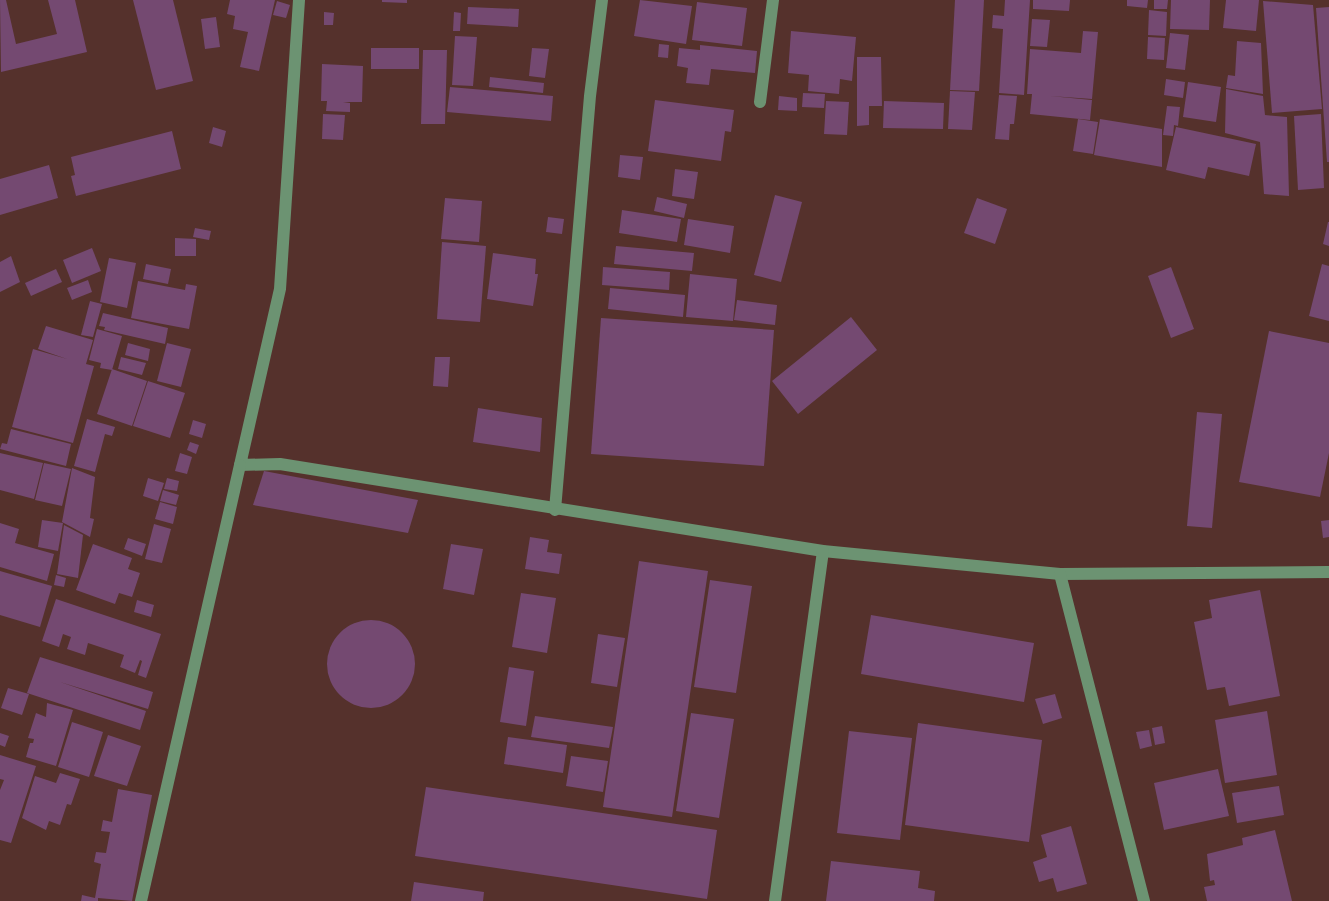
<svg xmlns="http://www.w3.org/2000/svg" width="1329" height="901" viewBox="0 0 1329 901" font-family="'Fira Sans',sans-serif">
<rect width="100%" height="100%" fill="#55312c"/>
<g fill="#744971">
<polygon points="0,0 6,0 16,44 57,34 48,0 75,0 87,52 1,72"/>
<polygon points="133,0 173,0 193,81 156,90"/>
<polygon points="230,0 275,0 259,71 240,67 248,32 233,29 235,16 227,14"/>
<polygon points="382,0 407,0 407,3 382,2"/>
<polygon points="640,0 692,6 686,44 634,36"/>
<polygon points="955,0 984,0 979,91 950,90"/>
<polygon points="1005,0 1030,0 1024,95 999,93 1003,29 992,28 993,15 1004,16"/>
<polygon points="1033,0 1070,0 1069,11 1033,9"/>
<polygon points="1127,0 1148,0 1147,8 1127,6"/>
<polygon points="1154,0 1168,0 1167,9 1154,9"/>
<polygon points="1171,0 1210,0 1209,30 1170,29"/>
<polygon points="1226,0 1259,0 1256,31 1223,28"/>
<polygon points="277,1 290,5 286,18 273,15"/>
<polygon points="1263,1 1313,5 1322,109 1272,113"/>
<polygon points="697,2 747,8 742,46 692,40"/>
<polygon points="468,7 519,9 518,27 467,24"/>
<polygon points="1329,7 1329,162 1327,162 1316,8"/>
<polygon points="1149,10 1167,12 1166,36 1148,35"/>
<polygon points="324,12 334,13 333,25 324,25"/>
<polygon points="454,12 461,13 460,31 453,31"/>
<polygon points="216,17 220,47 205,49 201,19"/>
<polygon points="1032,19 1050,20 1047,47 1030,46"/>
<polygon points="791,31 856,37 852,81 840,79 839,94 808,91 809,75 788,73"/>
<polygon points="1083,31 1098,32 1092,99 1050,96 1092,100 1090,120 1030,114 1032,94 1027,94 1030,49 1081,53"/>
<polygon points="1170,33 1189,35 1185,70 1166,68"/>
<polygon points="455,36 477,37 473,86 452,85"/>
<polygon points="1148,37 1165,38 1164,60 1147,59"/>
<polygon points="1237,41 1261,43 1263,94 1226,88 1228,75 1235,76"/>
<polygon points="659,44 669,45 668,58 658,57"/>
<polygon points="700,45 757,51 755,73 711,69 709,85 686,83 688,68 677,66 679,48 700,50"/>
<rect x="371" y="48" width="48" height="21"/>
<polygon points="532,48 549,49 545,78 529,76"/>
<polygon points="423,50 447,50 445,124 421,124"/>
<polygon points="857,57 881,57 882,106 869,106 869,125 857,126"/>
<polygon points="322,64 363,66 362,102 343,102 350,103 350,112 326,111 327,101 321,101"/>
<polygon points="490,77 544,83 543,93 489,87"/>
<polygon points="1166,79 1185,82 1183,98 1164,95"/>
<polygon points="1188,82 1221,87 1216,122 1183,117"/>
<polygon points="450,87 553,96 551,121 447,112"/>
<polygon points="1226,89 1263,96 1265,115 1287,117 1289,196 1264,194 1260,142 1225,133"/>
<polygon points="950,91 975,92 972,130 948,129"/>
<polygon points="803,93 825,94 824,108 802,107"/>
<polygon points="999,95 1017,96 1014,124 1010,124 1009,140 995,139"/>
<polygon points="779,96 797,98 797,111 778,110"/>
<polygon points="655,100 734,110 731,132 725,131 721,161 648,151"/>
<polygon points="826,101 849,102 847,135 824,134"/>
<polygon points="884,101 944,103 943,129 883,128"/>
<polygon points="1167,106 1180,107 1178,126 1174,125 1173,136 1163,135"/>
<polygon points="323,114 345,115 343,140 322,139"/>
<polygon points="1321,114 1324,188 1298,190 1294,116"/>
<polygon points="1078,119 1098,122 1093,154 1073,151"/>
<polygon points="1100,119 1162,129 1162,167 1094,155"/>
<polygon points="213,127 226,131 222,147 209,143"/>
<polygon points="1176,127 1256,144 1249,176 1208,167 1205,179 1166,170"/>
<polygon points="172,131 181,169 76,196 71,176 75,175 71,157"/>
<polygon points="620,155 643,157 640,180 618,177"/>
<polygon points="49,165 58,198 0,215 0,179"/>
<polygon points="675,169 698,172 694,199 672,196"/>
<polygon points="775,195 802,202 781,282 754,275"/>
<polygon points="657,197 687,204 684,218 654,211"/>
<polygon points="445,198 482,201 479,242 441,239"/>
<polygon points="977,198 1007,209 995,244 964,233"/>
<polygon points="622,210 681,219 677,242 619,233"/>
<polygon points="548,217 564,219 562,234 546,232"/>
<polygon points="688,219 734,226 730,253 684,245"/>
<polygon points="1328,222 1329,222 1329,246 1323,244"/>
<polygon points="195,228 211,231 209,240 193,237"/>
<polygon points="175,238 196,239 196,256 175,256"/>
<polygon points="442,242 486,246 480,322 437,319"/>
<polygon points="616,246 694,253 692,271 614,264"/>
<polygon points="92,248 101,271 72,283 63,260"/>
<polygon points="493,253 536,259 535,274 538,274 533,306 487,299"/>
<polygon points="11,256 20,282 0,292 0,262"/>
<polygon points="109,258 136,263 127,308 100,302"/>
<polygon points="146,264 171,269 168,284 143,279"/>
<polygon points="1322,264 1329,266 1329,321 1309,316"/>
<polygon points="603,267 670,272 669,290 602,285"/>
<polygon points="1171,267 1194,329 1171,338 1148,276"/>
<polygon points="56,269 62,282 31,296 25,283"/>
<polygon points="690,274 737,279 733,321 686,317"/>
<polygon points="88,280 92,292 72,300 67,288"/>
<polygon points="138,281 185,290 186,284 197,286 189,329 131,318"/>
<polygon points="610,288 685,295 683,317 608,309"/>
<polygon points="737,300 777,305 775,325 734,320"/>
<polygon points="90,301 102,304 93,337 81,335"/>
<polygon points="103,313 168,328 165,344 104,330 105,327 99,326"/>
<polygon points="851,317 877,350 798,414 772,381"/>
<polygon points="601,318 774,330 764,466 591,454"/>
<polygon points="46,326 93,340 86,364 94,366 73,443 12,427 33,349 67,359 38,349"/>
<polygon points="97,329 122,336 112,370 100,368 101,363 89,360"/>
<polygon points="1269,331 1329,343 1329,453 1320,497 1239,482"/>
<polygon points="128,343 150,349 148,361 125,355"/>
<polygon points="167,343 191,349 181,387 157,381"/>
<polygon points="121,357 146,363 142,375 118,369"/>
<polygon points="435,357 450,357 448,387 433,386"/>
<polygon points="112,369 147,381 132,426 97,414"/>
<polygon points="148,381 185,393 170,438 133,426"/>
<polygon points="478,408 542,418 540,452 473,442"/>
<polygon points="1197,412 1222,414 1212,528 1187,526"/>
<polygon points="87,419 115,427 112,436 105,434 95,472 74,466"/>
<polygon points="193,420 206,424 202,438 189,434"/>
<polygon points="11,429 71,444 66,466 0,449 2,443 7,444"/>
<polygon points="190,442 199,445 196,454 187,450"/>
<polygon points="0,453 43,463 34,499 0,490"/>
<polygon points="180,453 192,457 187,474 175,471"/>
<polygon points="44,463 71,469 62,506 35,500"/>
<polygon points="72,468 95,477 90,518 94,519 90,537 62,522"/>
<polygon points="264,471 418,500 408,533 253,505"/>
<polygon points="148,478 164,483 158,501 143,496"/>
<polygon points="167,478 179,481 177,491 164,489"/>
<polygon points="163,490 179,495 176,505 160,501"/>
<polygon points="160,502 177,507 173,524 155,519"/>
<polygon points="42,520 63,523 58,551 38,547"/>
<polygon points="1329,520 1329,537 1323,538 1321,521"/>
<polygon points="0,523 19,529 15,543 54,554 47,581 0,567"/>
<polygon points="154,524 171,529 162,563 145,559"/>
<polygon points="64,525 83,535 78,578 57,574"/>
<polygon points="530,537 549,540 547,552 562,554 559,574 525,569"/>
<polygon points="128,538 146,544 142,556 124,549"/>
<polygon points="93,544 132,558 128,569 140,573 132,597 119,593 115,604 76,590"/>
<polygon points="451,544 483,549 474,595 443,589"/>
<polygon points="639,561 708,571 672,817 603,807"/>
<polygon points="0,571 52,586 40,627 0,615"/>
<polygon points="56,575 66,578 64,587 54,585"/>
<polygon points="710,580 752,586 736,693 694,687"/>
<polygon points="1260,590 1280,696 1229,706 1225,687 1207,690 1194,622 1212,618 1209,600"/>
<polygon points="521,593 556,598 547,653 512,647"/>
<polygon points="56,599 161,634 146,678 138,675 142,661 140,660 135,673 120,667 124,655 88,643 85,655 67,649 71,637 63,634 59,647 42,641"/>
<polygon points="137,600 154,605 151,617 134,612"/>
<polygon points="871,615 1034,643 1024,702 861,674"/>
<circle cx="371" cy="664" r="44"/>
<polygon points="598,634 625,638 617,687 591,683"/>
<polygon points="40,657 153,692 148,709 60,682 146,711 140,730 27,693"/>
<polygon points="509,667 534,671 526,726 500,722"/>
<polygon points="8,688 29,694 22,715 1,708"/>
<polygon points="1055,694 1062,718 1043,724 1035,699"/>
<polygon points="47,703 73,710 56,766 26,757 30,743 33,743 34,739 28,738 36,713 46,717"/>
<polygon points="1267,711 1277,775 1225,783 1215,720"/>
<polygon points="691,713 734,719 719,818 676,811"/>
<polygon points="535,716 613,727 609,748 531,737"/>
<polygon points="72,722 103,732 89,777 58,767"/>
<polygon points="918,723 1042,740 1029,842 905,825"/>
<polygon points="1162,726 1165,743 1155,745 1152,728"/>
<polygon points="1149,730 1152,746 1140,749 1136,732"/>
<polygon points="849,731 912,738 900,840 837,833"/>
<polygon points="0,733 9,736 5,747 0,745"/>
<polygon points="108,735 141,746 127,786 94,776"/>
<polygon points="508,737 567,745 563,773 504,764"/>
<polygon points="0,755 36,766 11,843 0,840 0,790 4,780 0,779"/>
<polygon points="571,756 608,761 603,792 566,786"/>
<polygon points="1218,769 1229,816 1164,830 1154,783"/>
<polygon points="60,773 80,779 71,805 67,804 60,825 49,821 46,830 22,818 35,776 56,783"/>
<polygon points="1279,786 1284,815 1237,823 1232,793"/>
<polygon points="426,787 717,830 707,899 415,856"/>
<polygon points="118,789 152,795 132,901 98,898 98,901 81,901 82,895 95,898 101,864 94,862 96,852 106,853 110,832 101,831 103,820 112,822"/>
<polygon points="1071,826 1087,884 1057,892 1053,878 1039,882 1033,862 1047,857 1041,835"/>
<polygon points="1275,830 1292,901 1207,901 1204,887 1215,885 1214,880 1210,881 1207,854 1243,845 1242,838"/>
<polygon points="831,861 920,871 918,888 935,891 934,901 826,901"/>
<polygon points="414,882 484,892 483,901 411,901"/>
</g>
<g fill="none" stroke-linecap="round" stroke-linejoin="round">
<g stroke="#6c9372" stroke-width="12">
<polyline points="299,0 280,289 240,465 280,464 823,551 1060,574 1329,572"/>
<polyline points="760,102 773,0"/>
<polyline points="555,510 590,96 602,0"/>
<polyline points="1060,574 1144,901"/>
<polyline points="141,901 240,465"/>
<polyline points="775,901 823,551"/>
</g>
</g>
</svg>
